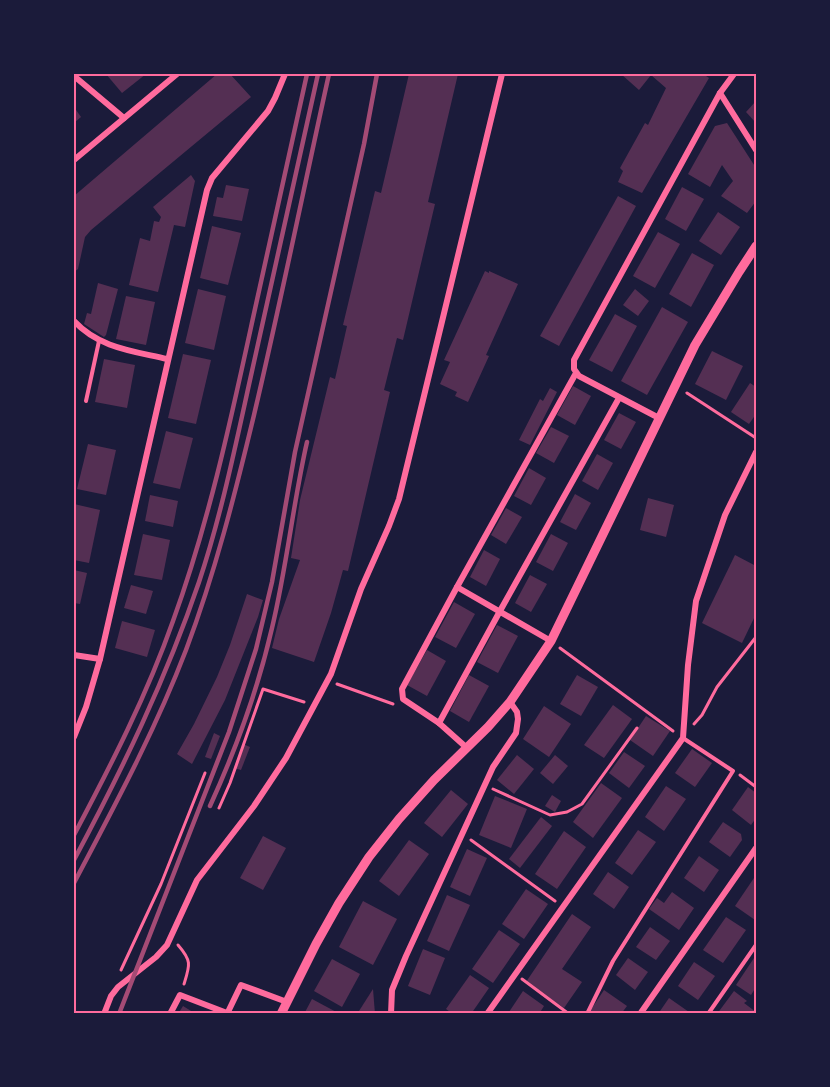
<svg xmlns="http://www.w3.org/2000/svg" width="830" height="1087" viewBox="0 0 830 1087" font-family="Raleway,sans-serif">
<rect width="100%" height="100%" fill="#1b1b3a"/>
<g fill="#542f53">
<polygon points="106,74 146,74 122,93"/>
<polygon points="217,74 230,74 251,97 91,230 85,237 78,269 74,272 74,196"/>
<polygon points="409,74 458,74 428,202 435,204 403,340 397,338 384,390 390,392 348,571 343,570 331,613 314,662 272,648 279,619 300,560 291,558 300,500 330,377 335,379 347,326 343,325 375,191 381,193"/>
<polygon points="621,74 703,74 709,78 642,193 618,182 623,171 620,168 645,123 648,125 666,88 651,75 639,90"/>
<polygon points="756,101 756,123 746,112"/>
<polygon points="74,107 81,117 74,123"/>
<polygon points="727,123 756,168 756,201 747,213 721,196 733,181 722,165 710,187 688,174 715,126"/>
<polygon points="191,175 195,181 185,227 174,225 158,292 129,285 140,238 150,241 154,221 159,222 161,217 153,207"/>
<polygon points="226,185 249,189 242,221 213,216 217,197 223,198"/>
<polygon points="682,187 704,199 686,231 665,219"/>
<polygon points="618,196 636,206 559,346 540,336"/>
<polygon points="718,212 740,227 721,255 699,241"/>
<polygon points="212,226 241,233 228,285 200,278"/>
<polygon points="658,232 680,244 655,288 633,276"/>
<polygon points="692,253 714,265 691,307 669,294"/>
<polygon points="485,271 489,273 489,271 518,284 486,355 489,356 468,402 455,396 457,392 440,384 450,362 444,360"/>
<polygon points="98,283 118,289 106,335 104,337 84,324 87,313 91,314"/>
<polygon points="198,289 226,296 214,350 185,343"/>
<polygon points="635,289 649,301 638,316 623,305"/>
<polygon points="126,296 155,302 146,345 116,339"/>
<polygon points="662,307 688,322 647,395 621,381"/>
<polygon points="615,314 637,326 612,372 589,360"/>
<polygon points="712,351 743,366 726,400 695,384"/>
<polygon points="183,354 211,360 196,424 168,418"/>
<polygon points="104,359 135,365 127,408 95,402"/>
<polygon points="750,383 756,387 756,414 749,424 731,412"/>
<polygon points="573,386 591,396 575,425 557,415"/>
<polygon points="550,388 557,392 530,445 519,440 540,399 543,401"/>
<polygon points="619,413 636,422 621,449 604,440"/>
<polygon points="551,427 569,436 554,463 536,453"/>
<polygon points="166,431 193,438 180,489 153,483"/>
<polygon points="88,444 116,450 106,495 77,489"/>
<polygon points="597,454 613,463 598,490 582,481"/>
<polygon points="529,468 546,478 531,505 514,496"/>
<polygon points="575,494 591,503 576,530 560,522"/>
<polygon points="150,495 178,501 173,527 145,521"/>
<polygon points="648,498 674,505 666,537 640,530"/>
<polygon points="74,504 100,510 89,563 74,560"/>
<polygon points="506,508 522,517 506,544 491,535"/>
<polygon points="143,534 170,540 162,580 134,575"/>
<polygon points="551,534 568,543 553,571 536,562"/>
<polygon points="484,550 500,559 486,586 470,577"/>
<polygon points="735,555 756,566 756,614 742,643 702,623"/>
<polygon points="74,570 87,573 80,604 74,603"/>
<polygon points="530,575 547,584 531,612 515,603"/>
<polygon points="131,585 153,591 146,614 124,608"/>
<polygon points="247,594 263,600 258,617 225,700 192,764 177,754 194,724 217,677 230,645"/>
<polygon points="454,602 475,614 456,648 435,637"/>
<polygon points="122,621 155,630 147,657 115,648"/>
<polygon points="497,625 518,636 498,673 477,662"/>
<polygon points="427,650 446,661 427,696 407,685"/>
<polygon points="469,675 489,686 469,722 450,711"/>
<polygon points="577,675 598,687 581,716 560,704"/>
<polygon points="613,705 632,719 604,758 584,745"/>
<polygon points="544,706 571,724 549,757 523,739"/>
<polygon points="646,716 670,731 653,756 630,740"/>
<polygon points="214,733 220,736 211,759 205,757"/>
<polygon points="243,744 250,747 241,770 234,768"/>
<polygon points="692,749 712,763 695,787 675,773"/>
<polygon points="624,752 645,766 629,788 609,773"/>
<polygon points="517,755 534,769 514,794 497,780"/>
<polygon points="555,755 568,766 553,784 540,773"/>
<polygon points="601,783 622,798 593,838 573,822"/>
<polygon points="666,786 686,799 664,831 645,817"/>
<polygon points="748,787 756,793 756,818 751,825 732,810"/>
<polygon points="451,790 468,804 442,837 424,823"/>
<polygon points="552,795 561,801 555,812 545,806"/>
<polygon points="495,796 527,809 511,848 479,835"/>
<polygon points="541,817 552,826 520,868 509,859"/>
<polygon points="723,822 741,834 742,840 730,857 709,842"/>
<polygon points="638,830 656,842 632,875 615,863"/>
<polygon points="564,831 586,847 557,889 535,874"/>
<polygon points="263,836 286,848 263,890 240,878"/>
<polygon points="409,840 429,854 399,896 379,881"/>
<polygon points="467,849 487,858 470,896 450,887"/>
<polygon points="699,856 719,870 704,892 684,878"/>
<polygon points="608,872 629,887 614,909 593,894"/>
<polygon points="756,875 756,918 755,920 735,906"/>
<polygon points="526,889 548,904 524,939 502,924"/>
<polygon points="672,892 694,908 679,930 649,909 657,898 664,903"/>
<polygon points="447,895 470,905 449,951 427,941"/>
<polygon points="363,901 397,919 373,965 339,947"/>
<polygon points="572,914 591,927 562,969 582,982 564,1008 526,982"/>
<polygon points="726,917 746,930 723,963 703,950"/>
<polygon points="650,927 670,941 656,960 636,947"/>
<polygon points="499,930 520,944 493,983 472,969"/>
<polygon points="423,949 445,958 430,995 408,986"/>
<polygon points="756,955 756,987 751,995 736,985"/>
<polygon points="628,958 648,972 635,990 616,975"/>
<polygon points="332,959 360,974 342,1007 314,991"/>
<polygon points="694,962 715,976 698,1000 678,986"/>
<polygon points="470,975 489,988 471,1014 453,1014 446,1009"/>
<polygon points="373,989 375,1014 363,1014 359,1011"/>
<polygon points="604,990 627,1006 621,1014 593,1014 590,1011"/>
<polygon points="523,991 544,1006 539,1014 511,1014 509,1012"/>
<polygon points="734,991 747,1001 744,1003 756,1012 756,1014 717,1014"/>
<polygon points="669,998 689,1012 688,1014 658,1014"/>
<polygon points="312,999 340,1014 304,1014"/>
<polygon points="183,1006 196,1014 178,1014"/>
</g>
<g fill="none" stroke-linecap="round" stroke-linejoin="round">
<g stroke="#ff6b9d" stroke-width="3">
<polyline points="687,393 756,438"/>
<polyline points="560,648 673,731"/>
<polyline points="337,684 393,704"/>
<polyline points="694,724 702,715 717,687 756,637"/>
<polyline points="740,775 756,787"/>
<polyline points="493,789 550,815 567,812 582,804 637,728"/>
<polyline points="219,808 230,783 263,689 304,702"/>
<polyline points="471,840 555,901"/>
<path d="M 178,945 C 192,961 190,965 184,984"/>
<polyline points="121,970 161,884 205,773"/>
<polyline points="522,979 569,1014"/>
</g>
<g stroke="#ff6b9d" stroke-width="4">
<polyline points="86,401 99,341"/>
<polyline points="587,1014 613,961 733,771 683,738"/>
<polyline points="708,1014 756,945"/>
</g>
<g stroke="#ff6b9d" stroke-width="6">
<polyline points="74,76 124,118"/>
<polyline points="720,93 756,150"/>
<polyline points="74,160 177,74"/>
<path d="M 74,321 C 99,348 133,351 167,359"/>
<polyline points="659,418 579,376 574,369 574,360 720,93 734,74"/>
<polyline points="457,587 551,641"/>
<polyline points="74,655 100,659"/>
<polyline points="439,723 500,611 619,398"/>
<polyline points="74,737 86,707 100,659 207,190 212,178 268,111 275,98 285,74"/>
<polyline points="467,748 439,723 403,699 402,689 457,587 576,373"/>
<polyline points="104,1014 111,996 118,987 156,957 167,945 197,880 254,806 286,758 331,674 361,589 389,526 399,499 502,74"/>
<polyline points="170,1014 180,995 227,1013"/>
<polyline points="227,1014 241,985 287,1002"/>
<polyline points="391,1014 392,990 406,956 493,767 516,733 518,719 517,712 510,702"/>
<polyline points="487,1014 683,738 688,665 696,601 725,515 756,452"/>
<polyline points="640,1014 756,848"/>
</g>
<polyline stroke="#ff6b9d" stroke-width="9" points="281,1014 316,944 339,903 369,857 399,819 434,780 488,727 510,702 551,641 695,345 739,272 756,246"/>
<g stroke="#a44b75" stroke-width="4.5">
<path d="M 210,806 C 236,749 258,689 272,628 C 287,566 293,503 307,442"/>
<path d="M 74,835 C 111,765 147,695 173,621 C 209,522 231,419 253,318 C 271,236 289,155 307,74"/>
<path d="M 74,860 C 122,770 166,679 199,582 C 221,516 235,448 250,380 C 273,278 296,176 318,74"/>
<path d="M 74,883 C 114,807 155,731 186,650 C 215,573 235,494 254,415 C 281,301 304,187 329,74"/>
<polyline points="119,1014 229,732 256,649 272,582 295,452 364,144 377,74"/>
</g>
</g>
<rect width="830" height="1087" fill="none" stroke="#1b1b3a" stroke-width="150"/>
<rect x="75" y="75" width="680" height="937" fill="none" stroke="#ff6b9d" stroke-width="2"/>
</svg>
